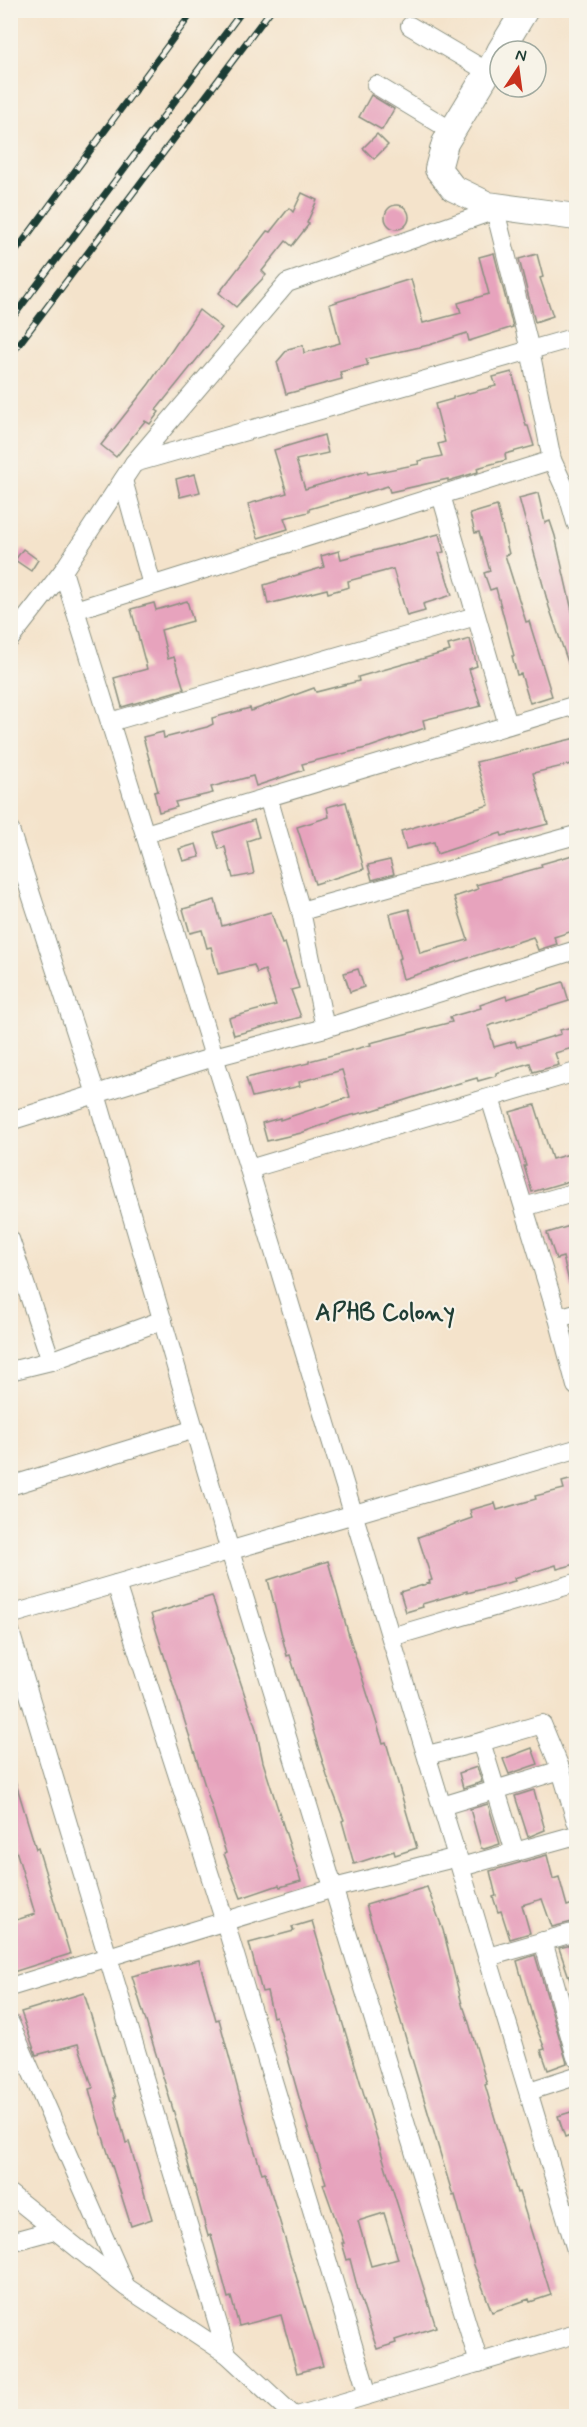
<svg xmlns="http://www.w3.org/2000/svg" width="587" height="2427" viewBox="0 0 587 2427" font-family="Mynerve,sans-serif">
<rect width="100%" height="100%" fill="#f7f3e8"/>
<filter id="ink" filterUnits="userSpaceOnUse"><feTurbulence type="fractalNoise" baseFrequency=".0167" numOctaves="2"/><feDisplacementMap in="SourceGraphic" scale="12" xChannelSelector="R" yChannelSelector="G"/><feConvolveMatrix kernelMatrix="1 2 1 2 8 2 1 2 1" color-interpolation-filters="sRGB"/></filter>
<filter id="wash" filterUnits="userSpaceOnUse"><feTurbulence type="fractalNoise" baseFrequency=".008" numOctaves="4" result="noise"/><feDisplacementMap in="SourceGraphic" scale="24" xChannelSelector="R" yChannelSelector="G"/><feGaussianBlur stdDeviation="1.35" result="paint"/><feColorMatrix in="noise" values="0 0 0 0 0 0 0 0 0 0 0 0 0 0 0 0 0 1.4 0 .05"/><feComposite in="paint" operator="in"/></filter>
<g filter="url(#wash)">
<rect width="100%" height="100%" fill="#f4e3cb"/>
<g id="blocks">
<g fill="#e7a3bd" fill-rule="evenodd">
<polygon points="371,95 394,109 382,130 359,117"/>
<polygon points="377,134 388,145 374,159 363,148"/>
<polygon points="302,193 317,200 307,223 309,224 292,246 286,241 262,271 266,275 236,307 219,293 267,231 270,232 289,208 293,212"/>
<circle cx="397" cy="217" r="12"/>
<polygon points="494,253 513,327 469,341 467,333 429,345 366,359 368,365 340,372 342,379 286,394 277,362 288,349 303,345 304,353 340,343 330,304 411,279 423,323 461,313 458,303 489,294 479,257"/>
<polygon points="537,254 543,277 540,278 553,316 535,322 519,259"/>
<polygon points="199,310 222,328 156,410 159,412 150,424 145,421 116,457 101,445 149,384"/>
<polygon points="512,372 526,426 528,426 534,446 505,454 506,460 477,468 478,472 448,481 448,479 390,492 388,486 309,509 309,512 284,518 288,529 258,538 248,504 287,493 274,450 324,435 328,453 296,460 305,489 367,471 368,474 419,464 418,461 442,456 438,444 445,442 435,404 453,399 453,397 496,386 493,377"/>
<polygon points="195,474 200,492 180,497 176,479"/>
<polygon points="538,493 545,523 550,521 555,536 576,628 576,679 574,680 549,607 519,498"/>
<polygon points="497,506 509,554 505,555 526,622 529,621 552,696 530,703 521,674 517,675 512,656 514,656 496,588 490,590 484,573 490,571 479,532 475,533 470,514"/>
<polygon points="439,534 444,552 439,553 452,595 423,604 425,611 407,616 393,569 348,581 349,587 328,593 327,589 268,604 264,585 324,567 321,556 339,551 341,559"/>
<polygon points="23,549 38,560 31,571 15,560"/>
<polygon points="187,601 193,621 161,630 168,659 174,657 184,689 122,707 114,678 147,669 131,609 154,603 156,610"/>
<polygon points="470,639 477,666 469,669 481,706 423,720 425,728 370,747 302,764 304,770 256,786 253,776 211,787 213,793 175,802 177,807 159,812 154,792 158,791 143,737 163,732 164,738 207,727 213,724 212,718 250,708 251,711 314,688 316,692 359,681 358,677 450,651 448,645"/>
<polygon points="576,738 576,763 533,773 548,824 502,836 501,833 437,854 434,842 406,849 401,831 489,805 476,762"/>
<polygon points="346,802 364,869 315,884 297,827 329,817 327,807"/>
<polygon points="254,820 259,837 247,841 254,874 233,878 225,847 219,849 214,833"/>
<polygon points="196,844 200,857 183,861 179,849"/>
<polygon points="576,854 576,930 554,937 557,944 538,950 533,937 403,979 398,959 401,958 390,914 409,909 420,953 468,940 454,897 478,889 476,885 542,867 541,864"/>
<polygon points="390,860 394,874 372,880 368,865"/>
<polygon points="215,900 222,926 271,912 282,944 285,943 299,988 291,990 301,1017 234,1035 229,1018 276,1005 265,970 257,973 254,965 218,974 211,947 207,948 202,930 190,933 183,909"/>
<polygon points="358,969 364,987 350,992 344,973"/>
<polygon points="563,982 569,1001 488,1026 494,1047 515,1041 517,1047 561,1034 560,1030 576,1026 576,1047 555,1053 559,1065 533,1072 530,1063 496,1073 496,1076 478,1081 477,1078 446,1087 374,1110 344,1117 301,1133 267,1141 262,1123 280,1118 280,1120 350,1097 342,1070 299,1082 300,1086 252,1097 246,1078 309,1063 309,1061 371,1045 370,1043 452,1022 450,1017 481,1008 480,1005 506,996 507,999"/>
<polygon points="535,1105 552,1159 576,1152 576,1179 532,1192 524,1166 526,1166 510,1112"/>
<polygon points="576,1224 576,1290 571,1290 563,1257 556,1259 547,1233"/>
<polygon points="576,1478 576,1564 557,1569 556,1565 514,1578 515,1581 467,1593 467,1591 422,1604 423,1607 406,1612 400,1592 430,1583 429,1581 432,1580 418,1537 472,1518 470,1510 495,1503 497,1510 536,1499 535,1496 564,1489 562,1482"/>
<polygon points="328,1561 349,1636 383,1743 386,1742 417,1848 395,1855 394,1851 354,1864 342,1821 344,1820 327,1776 290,1655 287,1656 268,1580"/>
<polygon points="212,1596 256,1729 263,1762 301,1881 280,1887 279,1885 241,1898 224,1854 226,1853 212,1808 151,1614"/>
<polygon points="532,1748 538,1764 509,1774 503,1759"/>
<polygon points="477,1767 482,1782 463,1788 459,1773"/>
<polygon points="10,1777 14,1777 36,1849 38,1848 70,1954 10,1973 10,1922 35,1914 13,1840 10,1841"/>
<polygon points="534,1790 545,1830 528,1837 515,1796"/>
<polygon points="488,1804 500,1844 484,1849 481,1848 470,1809"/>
<polygon points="547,1855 553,1879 559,1877 567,1906 576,1903 576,1921 552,1927 542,1899 522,1905 530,1933 510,1939 501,1911 498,1912 493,1897 496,1896 490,1871"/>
<polygon points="427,1887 443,1930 463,2008 464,2008 469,2023 487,2084 485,2085 517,2193 519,2192 551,2295 530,2302 529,2299 492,2312 474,2265 455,2195 453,2196 366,1905"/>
<path d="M 312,1921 L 389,2178 L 436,2327 L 395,2340 L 396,2343 L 377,2349 L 359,2294 L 350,2259 L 347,2260 L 342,2243 L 344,2243 L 323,2184 L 326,2183 L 306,2122 L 276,2016 L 273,2017 L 267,1991 L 262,1992 L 249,1943 L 294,1931 L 292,1927 ZM 384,2213 L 398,2259 L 371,2266 L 358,2221 Z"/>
<polygon points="576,1944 576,1992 574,1992 559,1948"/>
<polygon points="535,1955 567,2063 548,2070 541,2050 545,2049 533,2019 517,1961"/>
<polygon points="199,1960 216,2020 219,2019 252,2142 262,2173 265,2172 323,2366 297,2373 281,2315 239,2326 231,2297 228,2298 211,2235 208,2236 175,2116 132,1976"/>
<polygon points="84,1993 116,2098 114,2098 126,2143 129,2142 152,2219 131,2226 97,2118 89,2089 93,2088 78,2044 36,2055 21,2012"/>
<polygon points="574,2111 576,2133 565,2137 558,2116"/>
</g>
</g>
</g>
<g filter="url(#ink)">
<use href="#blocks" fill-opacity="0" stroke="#8a9080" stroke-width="1.5"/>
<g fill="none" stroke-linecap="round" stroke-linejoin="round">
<g stroke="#8a9080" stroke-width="20">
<g id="street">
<polyline points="410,26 488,72"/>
<polyline points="376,85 452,131"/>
<polyline points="495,210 530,350 552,460 568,495 576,523"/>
<polyline points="134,463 576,337"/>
<polyline points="123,480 152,585"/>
<polyline points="441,495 508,725"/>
<polyline points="63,571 249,1169 576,2250"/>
<polyline points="75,610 552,460"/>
<polyline points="10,639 63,571 134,463 287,283 501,208"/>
<polyline points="110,722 476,616"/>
<polyline points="268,797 301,911 325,1028"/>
<polyline points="10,830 96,1094 230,1551 479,2363"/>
<polyline points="145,834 576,705"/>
<polyline points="301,911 576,835"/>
<polyline points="490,1098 558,1318 576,1386"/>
<polyline points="10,1121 214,1057 325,1028 576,950"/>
<polyline points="249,1169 576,1072"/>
<polyline points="524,1207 576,1192"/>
<polyline points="10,1239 51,1361"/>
<polyline points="558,1318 576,1313"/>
<polyline points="10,1371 51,1361 163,1320"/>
<polyline points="10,1486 195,1429"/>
<polyline points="116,1584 225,1922 368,2395"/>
<polyline points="10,1615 576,1449"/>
<polyline points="10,1631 227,2354"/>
<polyline points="391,1637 576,1583"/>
<polyline points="481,1742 515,1852"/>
<polyline points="427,1755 481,1742 542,1724 561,1770 576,1821"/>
<polyline points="442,1806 561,1770"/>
<polyline points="461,1867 576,1835"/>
<polyline points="543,1941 576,2057"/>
<polyline points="488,1957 576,1932"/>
<polyline points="10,1987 334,1888 458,1857"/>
<polyline points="10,2023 125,2285"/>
<polyline points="529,2091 576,2076"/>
<polyline points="10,2194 126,2287 227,2354 294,2416"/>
<polyline points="10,2242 54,2230"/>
<polyline points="297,2416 576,2334"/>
</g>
</g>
<g stroke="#8a9080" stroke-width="28">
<g id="secondary">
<polyline points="500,51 525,10"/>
<polyline points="500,52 445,143 438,169 453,188 488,205 576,217"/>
</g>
</g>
<use href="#street" stroke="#fff" stroke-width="18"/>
<use href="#secondary" stroke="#fff" stroke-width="26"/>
<g stroke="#1f3d34" stroke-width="7">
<g id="rail">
<polyline points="10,259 194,10"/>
<polyline points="10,321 243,10"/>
<polyline points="10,356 271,10"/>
</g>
</g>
<use href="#rail" stroke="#f7f3e8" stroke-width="4.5" stroke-dasharray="14" stroke-linecap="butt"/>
</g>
</g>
<g text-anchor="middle" stroke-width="4.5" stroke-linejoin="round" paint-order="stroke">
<g font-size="24" font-weight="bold" fill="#1f3d34" stroke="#f7f3e8">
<text x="385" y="1320">APHB Colony</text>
</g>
</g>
<rect width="587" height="2427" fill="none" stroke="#f7f3e8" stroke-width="36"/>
<g transform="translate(518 69) rotate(13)"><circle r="28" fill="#f7f3e8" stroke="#a1aaa0" stroke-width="1.5"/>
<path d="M0-4.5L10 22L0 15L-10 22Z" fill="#c8321e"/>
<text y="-9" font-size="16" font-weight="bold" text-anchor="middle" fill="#1f3d34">N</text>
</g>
</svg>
